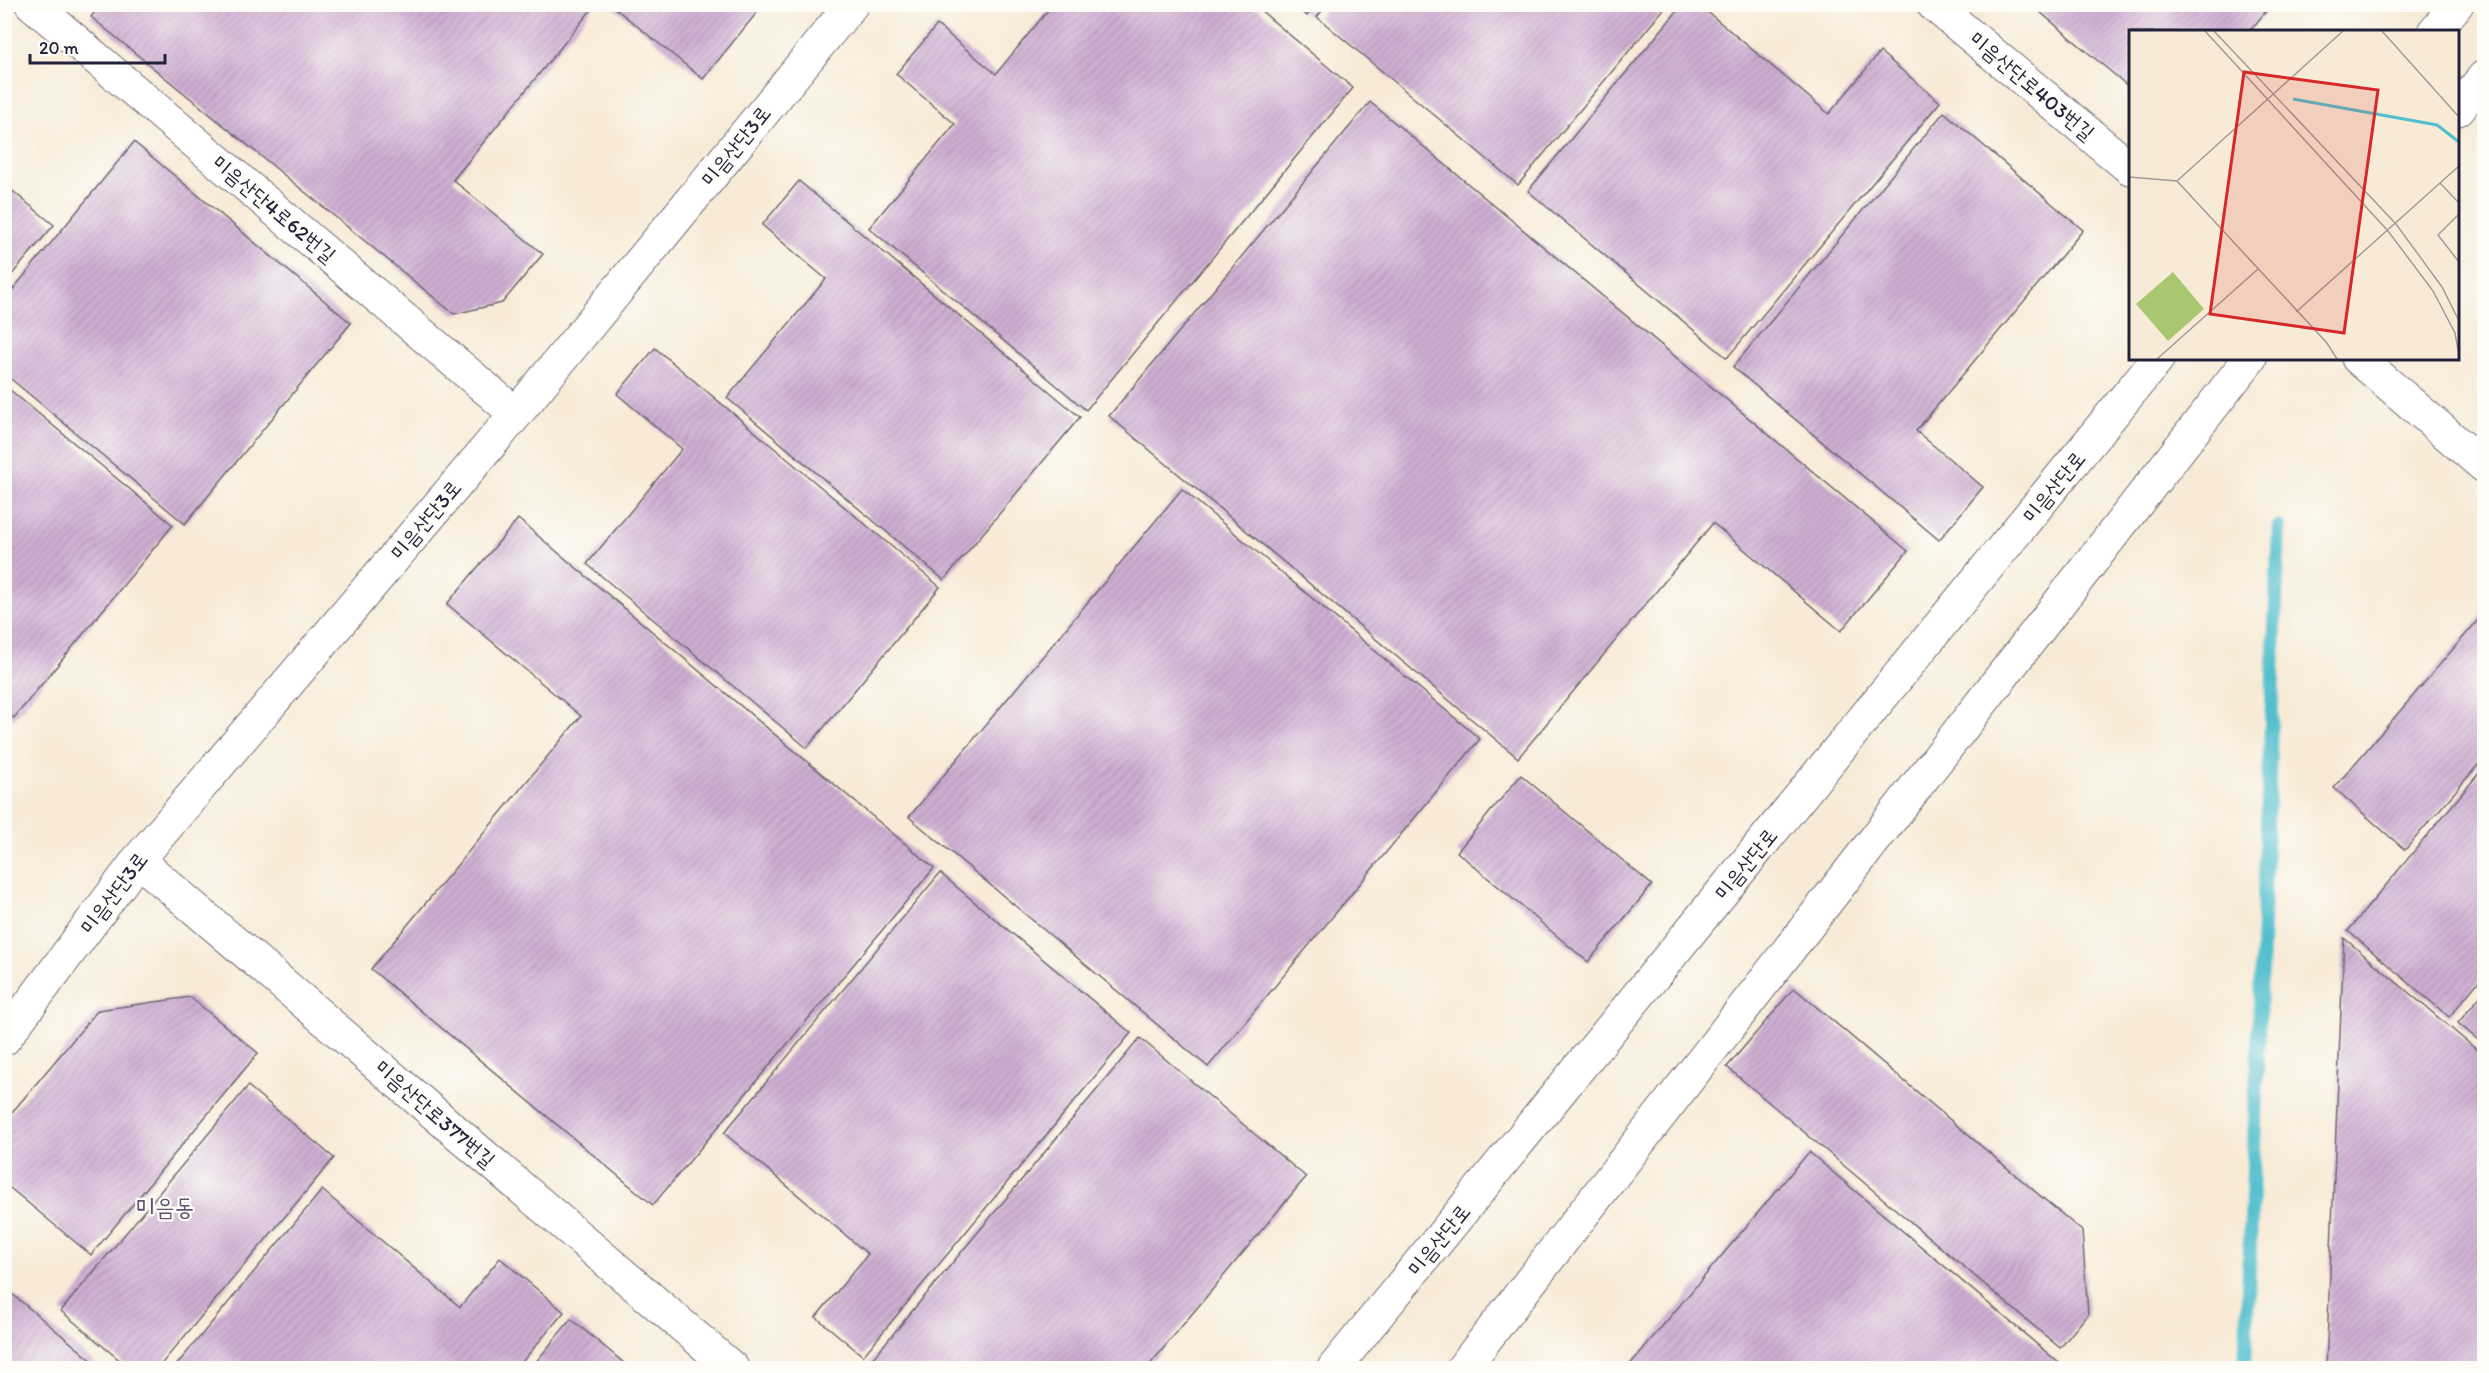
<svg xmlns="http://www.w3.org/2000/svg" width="2489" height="1373" viewBox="0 0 2489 1373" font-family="Itim,'Poor Story',sans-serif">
<defs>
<pattern id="building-hatch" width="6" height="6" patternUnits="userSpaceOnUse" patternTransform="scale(1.5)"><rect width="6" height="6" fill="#ceaed2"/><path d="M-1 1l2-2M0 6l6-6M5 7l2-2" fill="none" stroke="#b195b5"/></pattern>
</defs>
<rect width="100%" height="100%" fill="#fdfcf7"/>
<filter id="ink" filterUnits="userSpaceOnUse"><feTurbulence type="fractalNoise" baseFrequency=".0167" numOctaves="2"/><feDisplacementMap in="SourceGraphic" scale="12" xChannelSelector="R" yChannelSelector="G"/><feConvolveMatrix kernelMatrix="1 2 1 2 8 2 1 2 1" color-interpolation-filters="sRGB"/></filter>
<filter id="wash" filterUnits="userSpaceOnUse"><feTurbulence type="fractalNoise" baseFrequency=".008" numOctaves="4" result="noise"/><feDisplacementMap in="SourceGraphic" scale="24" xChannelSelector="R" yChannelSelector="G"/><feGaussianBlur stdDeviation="1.35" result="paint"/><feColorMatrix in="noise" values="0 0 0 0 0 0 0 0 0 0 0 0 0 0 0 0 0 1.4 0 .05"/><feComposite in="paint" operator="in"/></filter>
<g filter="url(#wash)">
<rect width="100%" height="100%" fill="#f7ebd7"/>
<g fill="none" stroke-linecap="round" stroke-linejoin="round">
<polyline stroke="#52bfcd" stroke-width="14" points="2245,1368 2279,527"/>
</g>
<g id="blocks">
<g fill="url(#building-hatch)">
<polygon points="101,4 596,4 453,180 543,254 502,303 454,314 91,17"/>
<polygon points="1053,4 1253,4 1353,88 1086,410 869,228 955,124 896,74 937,25 996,74"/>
<polygon points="1293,4 1317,4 1307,16"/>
<polygon points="1328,4 1668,4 1518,185 1317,17"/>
<polygon points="1683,4 1698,4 1829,114 1880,52 1940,102 1727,358 1528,191"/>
<polygon points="2044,4 2272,4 2249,32 2130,32 2130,88 2039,11"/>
<polygon points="611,5 763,5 703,79"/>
<polygon points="1370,102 1908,551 1841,631 1713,523 1518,758 1109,416"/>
<polygon points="1944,112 2083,230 1916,431 1983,487 1939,540 1733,367"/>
<polygon points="134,142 351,323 185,524 5,374 5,299"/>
<polygon points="799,181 1080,417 944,580 727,398 826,279 762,225"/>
<polygon points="4,184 54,225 4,284"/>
<polygon points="655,348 940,587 807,748 587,564 682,449 617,394"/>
<polygon points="4,385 173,525 14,718 4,711"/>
<polygon points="1182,489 1480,739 1208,1067 909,817"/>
<polygon points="518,519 934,868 653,1205 371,969 581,716 447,604"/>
<polygon points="2484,613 2484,758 2405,850 2334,788"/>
<polygon points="2484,767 2484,975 2449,1017 2348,931"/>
<polygon points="1521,775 1652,885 1588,962 1457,852"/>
<polygon points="940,873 1131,1033 863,1356 816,1317 868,1254 724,1133"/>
<polygon points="2344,938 2484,1056 2484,1368 2326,1368"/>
<polygon points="1794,988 2082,1231 2088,1314 2060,1348 1727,1067"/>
<polygon points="2484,992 2484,1045 2458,1023"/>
<polygon points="190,997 258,1053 91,1255 4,1183 4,1122 98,1010"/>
<polygon points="1140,1038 1306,1177 1147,1368 873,1368 868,1364"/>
<polygon points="248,1086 334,1158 158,1368 129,1368 61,1311"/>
<polygon points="1809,1152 2065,1368 1627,1368"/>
<polygon points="322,1190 460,1307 500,1258 564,1312 517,1368 174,1368"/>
<polygon points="5,1288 101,1368 5,1368"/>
<polygon points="571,1319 630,1368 531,1368"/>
</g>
</g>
</g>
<g filter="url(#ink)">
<use href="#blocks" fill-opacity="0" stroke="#6d6872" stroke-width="1.5"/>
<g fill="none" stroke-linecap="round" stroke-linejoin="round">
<g stroke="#6d6872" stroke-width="35">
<g id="street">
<polyline points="32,4 516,414"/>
<polyline points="1933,4 2130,168"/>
<polyline points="2358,358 2484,466"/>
<polyline points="138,860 732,1368"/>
<polyline points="4,1039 138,860 516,414 852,4"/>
</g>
</g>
<g stroke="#6d6872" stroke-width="35">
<g id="secondary">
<polyline points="2434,32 2457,4"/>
<polyline points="2458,109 2484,77"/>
<polyline points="1334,1368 2158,358"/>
<polyline points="1463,1368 2250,358"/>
</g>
</g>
<use href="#street" stroke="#fff" stroke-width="33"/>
<use href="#secondary" stroke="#fff" stroke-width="33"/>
</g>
</g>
<g text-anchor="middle" stroke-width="4.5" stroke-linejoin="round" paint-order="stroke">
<g font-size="21" fill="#22223b" stroke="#fdfcf7">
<text transform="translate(2032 86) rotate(40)" y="7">미음산단로403번길</text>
<text transform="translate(736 146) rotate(-51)" y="7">미음산단3로</text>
<text transform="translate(274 209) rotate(40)" y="7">미음산단4로62번길</text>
<text transform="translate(2054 487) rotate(-51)" y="7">미음산단로</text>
<text transform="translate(426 520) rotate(-50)" y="7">미음산단3로</text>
<text transform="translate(1746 864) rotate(-51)" y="7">미음산단로</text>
<text transform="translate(114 893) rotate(-53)" y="7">미음산단3로</text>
<text transform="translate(435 1114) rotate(41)" y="7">미음산단로377번길</text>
<text transform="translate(1439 1240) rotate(-51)" y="7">미음산단로</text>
</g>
<g font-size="24" fill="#5e5370" stroke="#fdfcf7">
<text x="165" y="1215">미음동</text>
</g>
</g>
<g transform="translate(2129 30)">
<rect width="330" height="330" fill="#f7ebd7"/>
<path d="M 44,242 L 75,279 L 39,311 L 7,274 Z" fill="#a9c76f"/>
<path fill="none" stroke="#52bfcd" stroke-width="3" d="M 164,69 L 308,95 L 330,112"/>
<path fill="none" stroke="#a29b99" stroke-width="1.5" d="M 76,1 L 259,201 L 304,261 L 326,303 L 330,325M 85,1 L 267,194 L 313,257 L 330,291M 253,1 L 330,87M 0,147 L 48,151 L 198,313 L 208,329M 48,151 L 214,1M 311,153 L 330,173M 330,184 L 309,205 L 330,232M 167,282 L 330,136M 28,329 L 129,239"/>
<path fill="#d62828" fill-opacity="0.15" stroke="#d62828" stroke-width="3" d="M 115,42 L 249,60 L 215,303 L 81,284 Z"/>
<rect width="330" height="330" fill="none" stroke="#22223b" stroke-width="3"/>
</g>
<rect width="2489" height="1373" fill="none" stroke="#fdfcf7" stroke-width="24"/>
<path d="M30 54v9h135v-9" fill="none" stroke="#22223b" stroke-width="3"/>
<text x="39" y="54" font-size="18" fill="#22223b" stroke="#fdfcf7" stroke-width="4.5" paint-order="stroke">20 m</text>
</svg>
